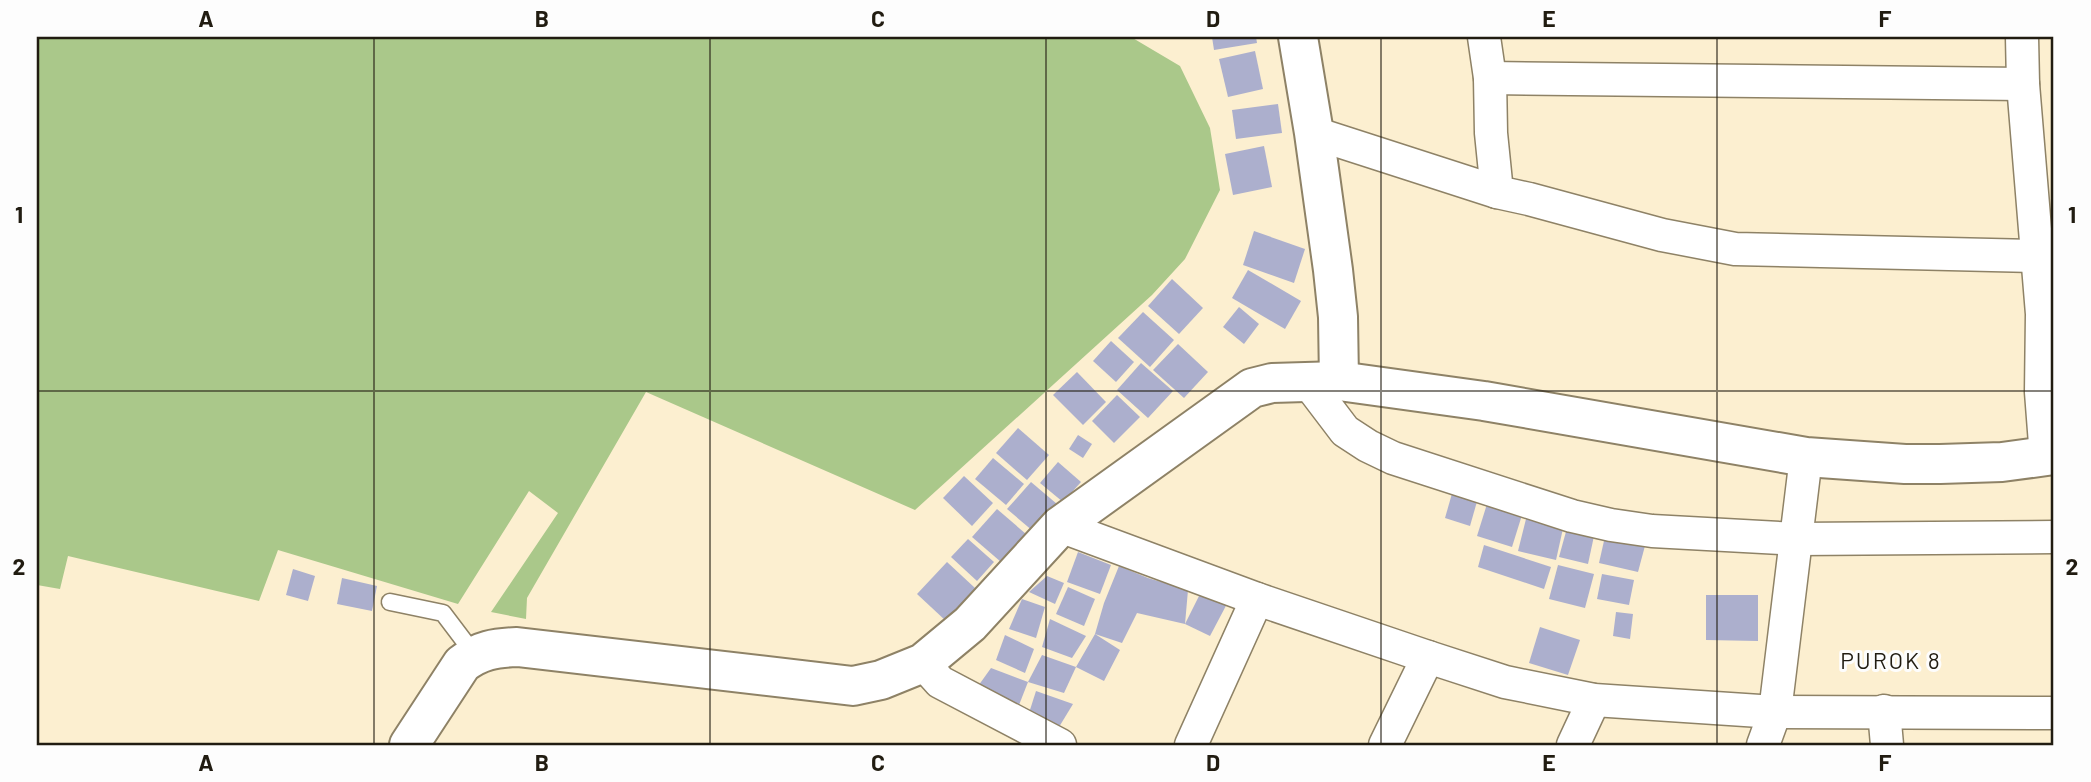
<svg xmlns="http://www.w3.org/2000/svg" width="2091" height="782" viewBox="0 0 2091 782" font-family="Barlow,sans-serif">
<rect width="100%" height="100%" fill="#fcefd0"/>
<polygon fill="#aac88a" points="37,37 1131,37 1180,66 1210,128 1220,190 1185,259 1152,295 915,510 646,392 527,598 526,619 491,612 558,513 529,491 458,604 278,550 259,601 68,556 60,589 37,585"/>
<g fill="#acafcd">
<polygon points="1212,37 1256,37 1257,43 1214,50"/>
<polygon points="1255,51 1263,89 1228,97 1219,59"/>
<polygon points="1278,104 1282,133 1236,139 1232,110"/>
<polygon points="1264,146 1272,187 1233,195 1225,154"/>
<polygon points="1254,231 1305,249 1294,283 1243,265"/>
<polygon points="1248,270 1301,301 1285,329 1232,298"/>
<polygon points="1172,279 1203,308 1179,334 1148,306"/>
<polygon points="1239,307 1259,324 1244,344 1223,327"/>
<polygon points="1143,312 1174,340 1150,367 1118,338"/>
<polygon points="1111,341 1134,362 1116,382 1093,361"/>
<polygon points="1178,344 1208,372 1184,398 1153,370"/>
<polygon points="1141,363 1173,391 1148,418 1117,390"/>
<polygon points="1077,372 1106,402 1083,425 1053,395"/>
<polygon points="1117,395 1140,417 1114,443 1092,421"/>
<polygon points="1018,428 1049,455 1027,480 996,453"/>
<polygon points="1078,435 1092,444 1083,458 1069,449"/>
<polygon points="993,458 1024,484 1006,505 975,479"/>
<polygon points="1058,462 1081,482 1063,502 1040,483"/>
<polygon points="964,476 993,503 972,526 943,498"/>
<polygon points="1031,482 1057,504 1034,532 1007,509"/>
<polygon points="1453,490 1478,498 1470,526 1445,518"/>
<polygon points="1487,504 1522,515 1512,547 1477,536"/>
<polygon points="997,509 1026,534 1001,562 972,537"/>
<polygon points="1527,515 1564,524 1556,560 1518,551"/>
<polygon points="1567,528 1594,536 1588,564 1559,557"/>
<polygon points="1606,532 1646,542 1638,572 1599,563"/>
<polygon points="968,539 994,562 977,581 951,557"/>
<polygon points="1484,545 1551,567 1544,589 1478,567"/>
<polygon points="1078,552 1111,565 1100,594 1067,582"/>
<polygon points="947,562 975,588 946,621 917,594"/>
<polygon points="1558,565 1594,574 1585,608 1549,599"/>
<polygon points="1119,566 1148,578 1188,590 1185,624 1137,613 1122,643 1095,634 1120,650 1104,681 1076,667 1095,634 1104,603"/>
<polygon points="293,569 315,576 308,601 286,595"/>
<polygon points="1602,574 1634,580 1629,605 1597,599"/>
<polygon points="1047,576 1064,583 1055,604 1029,592"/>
<polygon points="342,578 377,586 372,611 337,604"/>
<polygon points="1068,587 1095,599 1084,626 1056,614"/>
<polygon points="1706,595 1758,595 1758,641 1706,640"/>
<polygon points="1199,596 1229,600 1210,636 1185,624"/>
<polygon points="1022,599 1045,607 1036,638 1009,629"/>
<polygon points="1616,612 1633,614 1630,639 1613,636"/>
<polygon points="1050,619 1086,636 1072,658 1042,647"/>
<polygon points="1540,627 1580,640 1568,675 1529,663"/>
<polygon points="1005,635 1034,649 1025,673 996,660"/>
<polygon points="1042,655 1076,667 1064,693 1028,682"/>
<polygon points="991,668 1028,682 1019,705 976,689"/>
<polygon points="1036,691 1073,704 1059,727 1029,713"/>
</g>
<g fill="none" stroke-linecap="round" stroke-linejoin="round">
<g stroke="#8e8266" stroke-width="19">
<polyline id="service" points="390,602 443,613 474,654"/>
</g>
<g stroke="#8e8266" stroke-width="35">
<g id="minor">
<polyline points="1484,37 1490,78 1491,133 1497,192 1529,199 1662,235 1735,249 2038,256"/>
<polyline points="2022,37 2023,84 2042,314 2041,392 2046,457"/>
<polyline points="1490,78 2023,84"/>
<polyline points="1314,133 1497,192"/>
<polyline points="1307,381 1345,431 1368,446 1393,458 1572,516 1611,525 1652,531 1797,539 2054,537"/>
<polyline points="1060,526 1257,599 1428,657 1505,682 1594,700 1775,712 2054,713"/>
<polyline points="923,663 940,682 1060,745"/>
<polyline points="1884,711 1887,745"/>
<polyline points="1191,745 1257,599"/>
<polyline points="1385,745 1428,657"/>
<polyline points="1573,745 1594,700"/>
<polyline points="1763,745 1775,712 1806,457"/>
</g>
</g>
<g stroke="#8e8266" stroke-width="42">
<g id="tertiary">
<polyline points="1298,37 1314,133 1333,270 1338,317 1339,381"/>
<path d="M 409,745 L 462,664 C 480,650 495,648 517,647 L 853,686 L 881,680 L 923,663 L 970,624 L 1060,526 L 1252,388 L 1272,383 L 1339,381 L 1484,401 L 1806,457 L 1905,464 L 1940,464 L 2002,462 L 2054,455"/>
</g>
</g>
<use href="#service" stroke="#fff" stroke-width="16"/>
<use href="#minor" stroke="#fff" stroke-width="32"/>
<use href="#tertiary" stroke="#fff" stroke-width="38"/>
</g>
<path fill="none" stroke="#211c11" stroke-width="2" stroke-opacity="0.55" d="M 374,37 L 374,745M 710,37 L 710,745M 1046,37 L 1046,745M 1381,37 L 1381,745M 1717,37 L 1717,745M 37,391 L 2054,391"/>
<g text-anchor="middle" stroke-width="6" stroke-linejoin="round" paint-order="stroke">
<g font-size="23" letter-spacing="2" fill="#211c11" stroke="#fdfdfd">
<text x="1891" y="669">PUROK 8</text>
</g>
</g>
<rect width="2091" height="782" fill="none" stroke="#fdfdfd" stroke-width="77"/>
<rect x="38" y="38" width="2014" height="706" fill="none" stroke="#211c11" stroke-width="2.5"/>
<g font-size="23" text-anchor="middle" font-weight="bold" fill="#211c11">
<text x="206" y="27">A</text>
<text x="542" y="27">B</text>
<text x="878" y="27">C</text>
<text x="1213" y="27">D</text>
<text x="1549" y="27">E</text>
<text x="1885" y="27">F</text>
<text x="19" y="223">1</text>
<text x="2072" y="223">1</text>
<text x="19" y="575">2</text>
<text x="2072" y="575">2</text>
<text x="206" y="771">A</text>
<text x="542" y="771">B</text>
<text x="878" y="771">C</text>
<text x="1213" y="771">D</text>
<text x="1549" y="771">E</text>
<text x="1885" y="771">F</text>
</g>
</svg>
